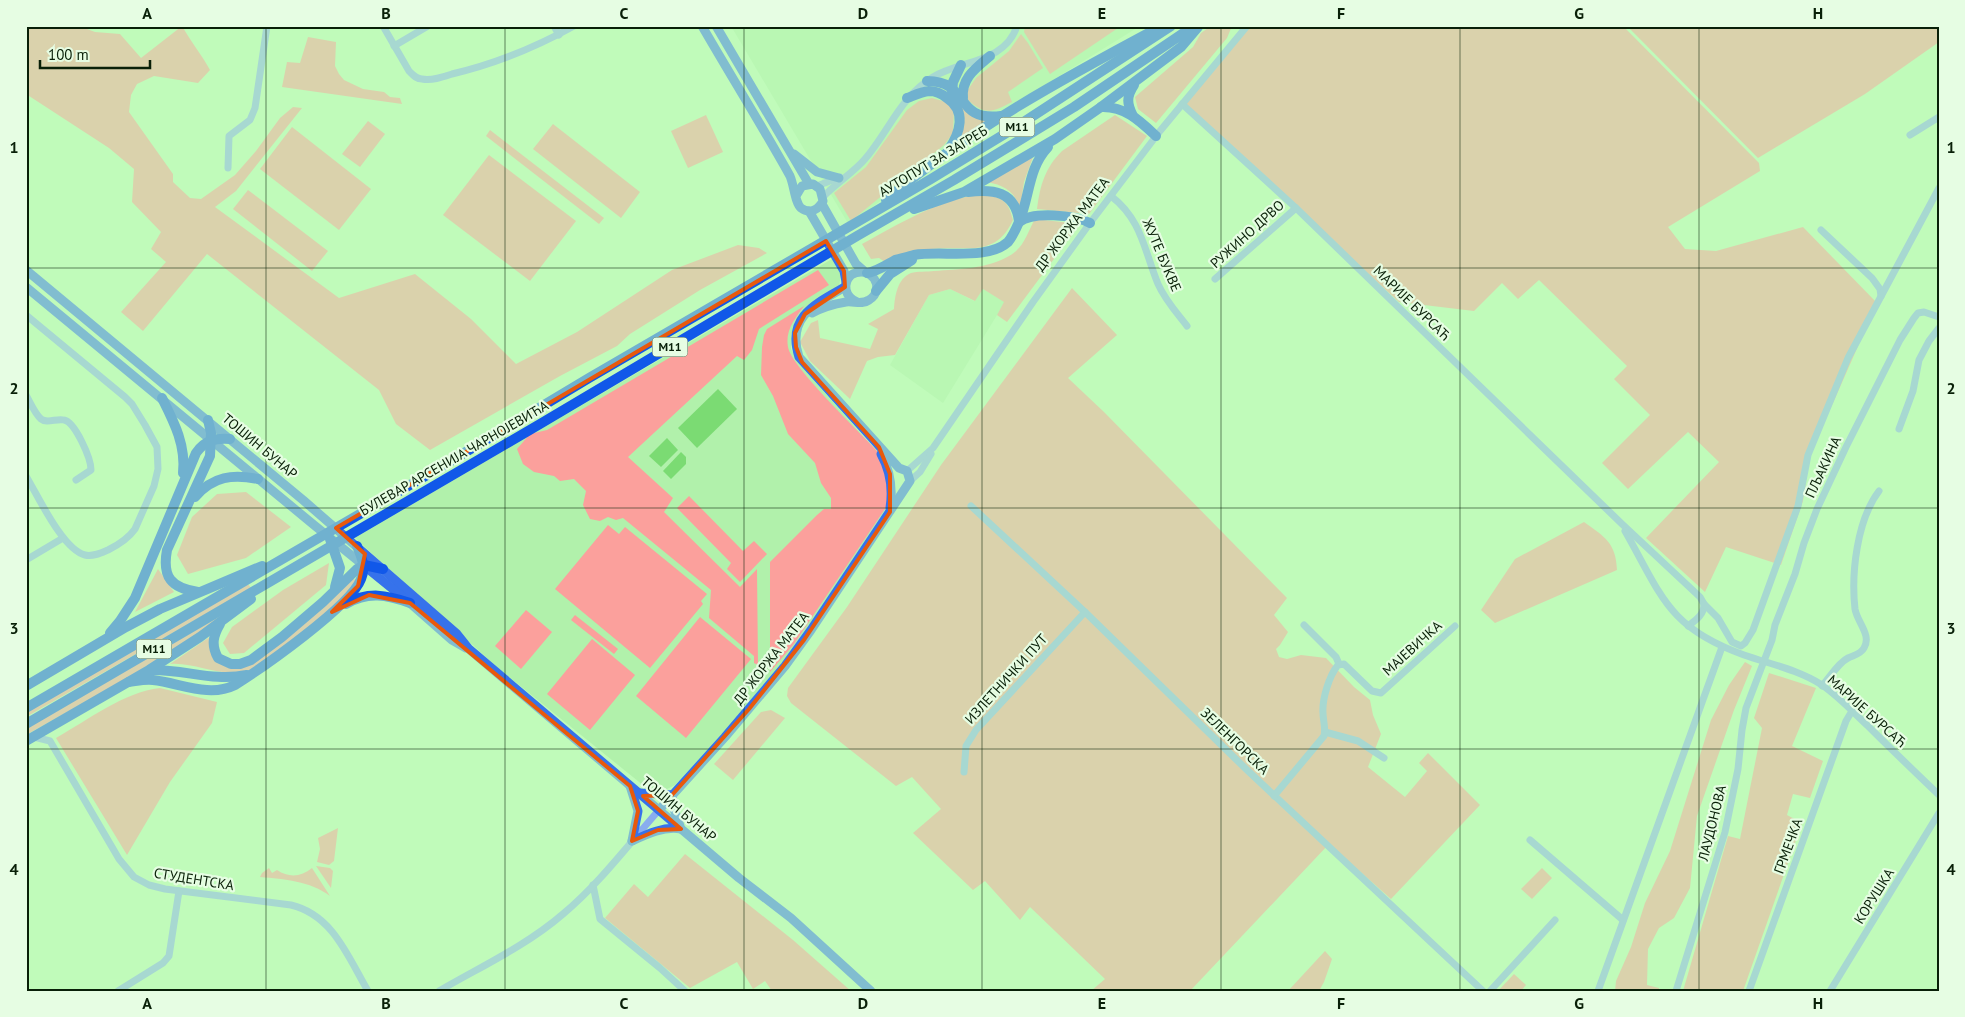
<svg xmlns="http://www.w3.org/2000/svg" width="1965" height="1017" viewBox="0 0 1965 1017" font-family="'PT Sans',sans-serif">
<rect width="100%" height="100%" fill="#c0fbba"/>
<g fill="#b1f1ab">
<polygon points="731,26 1140,26 1022,99 888,195 849,225"/>
<polygon points="832,259 841,274 839,287 805,308 799,315 791,334 791,349 801,366 878,453 887,507 797,644 729,727 675,785 665,790 649,790 497,667 355,538"/>
<polygon points="950,289 974,301 983,289 1005,302 943,403 890,365 929,295"/>
</g>
<g fill="#fba09c">
<path d="M 26,26 L 79,26 L 95,32 L 120,34 L 141,58 L 182,26 C 191,42 202,55 210,70 L 198,83 L 154,76 L 137,84 L 131,95 L 129,112 L 173,174 L 173,182 L 190,198 L 201,199 L 235,175 L 256,151 L 280,118 L 293,107 L 302,108 L 236,191 L 215,207 L 339,298 L 415,274 L 471,319 L 516,364 L 577,332 L 672,270 L 738,245 L 759,248 L 767,253 L 700,290 L 630,334 L 617,346 L 560,376 L 430,450 L 396,424 L 379,390 L 207,254 L 143,331 L 121,312 L 166,262 L 151,249 L 161,232 L 132,202 L 134,169 L 109,148 L 26,94 Z"/>
<polygon points="1025,26 1121,26 1050,74 1024,32"/>
<polygon points="1211,26 1232,26 1227,38 1156,123 1138,109 1135,97 1193,47 1201,33"/>
<polygon points="1247,26 1623,26 1759,163 1760,171 1668,227 1685,249 1716,251 1803,227 1877,303 1833,403 1811,449 1803,501 1781,565 1726,547 1705,592 1646,538 1719,462 1688,432 1628,489 1602,463 1650,415 1614,379 1627,366 1539,280 1518,299 1502,283 1474,311 1399,302 1182,104"/>
<polygon points="1627,26 1939,26 1939,42 1865,94 1758,158"/>
<path d="M 1021,34 L 1028,43 L 1043,68 L 1008,92 L 1012,102 C 993,112 986,116 968,100 L 967,91 L 976,78 L 1009,51 Z"/>
<polygon points="308,37 336,42 335,66 339,74 344,80 363,89 384,92 390,97 400,98 402,104 282,87 287,62 300,63"/>
<polygon points="932,98 946,102 954,110 953,133 944,145 851,221 834,193 866,167 907,110 919,101"/>
<path d="M 958,100 L 988,121 L 960,140 C 966,124 964,115 958,100 Z"/>
<polygon points="706,115 723,152 688,168 671,131"/>
<path d="M 1115,115 L 1147,136 L 1089,214 L 1037,209 C 1040,185 1045,168 1062,151 Z"/>
<polygon points="368,121 385,134 360,167 342,154"/>
<polygon points="553,124 640,192 621,218 533,149"/>
<polygon points="292,127 371,189 339,230 260,169"/>
<polygon points="490,130 604,218 599,224 486,136"/>
<polygon points="489,155 576,221 530,281 443,215"/>
<path d="M 1033,157 L 1024,182 L 1020,210 C 1016,192 1004,185 987,182 Z"/>
<polygon points="248,190 328,251 312,271 233,209"/>
<path d="M 983,194 C 1003,198 1008,200 1013,220 C 995,259 966,245 931,249 C 916,251 900,257 885,262 L 879,258 L 871,259 L 862,244 C 899,224 941,198 983,194 Z"/>
<path d="M 1035,219 L 1080,224 L 1007,322 L 997,315 L 1004,302 L 983,289 L 975,301 L 950,289 L 929,295 L 895,355 L 878,357 L 867,361 L 850,399 L 810,361 L 800,342 L 811,323 L 818,320 L 820,338 L 870,349 L 878,329 L 868,324 L 894,309 C 895,296 897,279 911,273 C 917,271 927,272 934,271 C 959,269 987,269 1009,256 C 1024,248 1027,233 1035,219 Z"/>
<polygon points="818,270 829,285 759,329 752,350 744,360 737,356 628,457 673,498 664,512 740,587 757,569 758,665 754,663 754,656 709,618 711,590 623,518 616,520 608,517 600,521 590,519 583,505 586,491 574,479 560,481 554,476 534,472 523,464 517,449 530,434 547,430"/>
<polygon points="1072,288 1117,335 1068,378 1104,412 1287,598 1274,615 1288,632 1280,645 1276,649 1279,657 1287,659 1301,655 1326,658 1354,687 1370,700 1373,715 1381,734 1368,767 1405,797 1427,771 1419,763 1428,753 1480,805 1391,899 1329,844 1190,991 1091,991 1105,979 1030,907 1020,920 985,881 973,890 913,833 941,809 912,777 896,786 791,703 787,696 788,688 847,607 941,465"/>
<path d="M 804,306 C 795,319 785,330 788,347 C 791,367 861,433 879,453 L 885,465 L 889,503 L 794,644 L 770,672 L 770,562 L 817,515 L 824,509 L 831,509 L 831,498 L 821,483 L 815,463 L 788,434 L 773,396 L 761,375 L 762,347 L 764,335 L 767,329 Z"/>
<polygon points="246,492 291,527 246,558 188,574 177,555 192,517 217,494"/>
<polygon points="689,496 743,551 754,541 767,554 740,582 727,569 731,563 677,508"/>
<path d="M 1584,522 C 1605,537 1616,543 1617,570 L 1495,623 L 1481,610 L 1515,559 Z"/>
<polygon points="608,525 619,534 625,527 707,594 701,601 703,604 650,668 555,589"/>
<polygon points="329,563 326,585 244,653 230,654 223,643 232,627 283,590"/>
<polygon points="158,569 174,592 135,612"/>
<path d="M 353,578 L 357,582 C 336,610 297,636 269,657 C 262,661 254,670 246,671 C 219,678 196,662 170,664 L 211,636 L 213,651 L 244,666 Z"/>
<polygon points="248,584 251,588 26,717 26,712"/>
<polygon points="526,610 552,632 521,669 495,646"/>
<path d="M 229,611 C 166,659 95,696 26,735 L 26,728 Z"/>
<polygon points="575,615 618,649 614,654 571,620"/>
<polygon points="700,617 751,659 686,738 636,696"/>
<polygon points="592,639 635,675 590,730 547,694"/>
<polygon points="1745,662 1752,666 1734,710 1697,816 1690,888 1674,918 1659,928 1648,949 1647,985 1659,988 1659,991 1615,991 1616,981 1631,947 1645,903 1670,851 1711,720 1729,685"/>
<polygon points="1769,673 1816,688 1792,746 1823,761 1810,798 1793,794 1787,815 1802,823 1743,991 1683,991 1728,836 1740,839 1762,728 1754,718"/>
<path d="M 160,688 L 217,702 L 212,723 L 170,782 L 127,855 L 56,738 C 88,720 124,692 160,688 Z"/>
<polygon points="771,710 785,718 733,780 714,764 761,712"/>
<polygon points="338,828 334,861 329,865 317,862 320,849 318,838"/>
<polygon points="685,854 793,940 851,991 772,991 765,981 753,989 737,962 690,988 605,918 634,884 648,897"/>
<polygon points="316,866 330,868 333,871 331,888"/>
<path d="M 269,868 L 272,873 L 277,870 C 289,878 301,877 312,868 L 330,896 C 310,881 284,879 260,877 L 262,873 Z"/>
<polygon points="1542,868 1552,878 1532,899 1521,889"/>
<polygon points="1325,951 1332,959 1324,982 1319,991 1288,991"/>
<polygon points="1514,974 1526,985 1521,991 1498,991"/>
</g>
<g fill="#7bdb73">
<polygon points="718,389 737,409 697,448 678,428"/>
<polygon points="667,438 678,450 661,467 649,456"/>
<polygon points="681,452 686,457 686,464 671,479 663,471"/>
</g>
<g fill="none" stroke-linecap="round" stroke-linejoin="round">
<g stroke="#89adee" stroke-width="7">
<path d="M 383,26 L 409,71 C 413,75 416,79 422,79 C 432,81 443,77 452,74 C 495,64 536,47 574,26"/>
<polyline points="554,26 559,35"/>
<polyline points="394,46 428,26"/>
<path d="M 1182,104 L 1296,208 L 1622,524 L 1700,597 L 1704,604 C 1704,615 1696,620 1688,626"/>
<polyline points="1910,135 1939,117"/>
<polyline points="228,168 229,136 250,120 255,108 267,26"/>
<polyline points="817,186 840,177"/>
<path d="M 1111,196 C 1142,220 1144,250 1158,284 C 1165,300 1177,313 1187,326"/>
<path d="M 823,197 C 836,183 853,173 865,159 C 889,131 900,97 933,77 C 961,60 1005,63 1017,26"/>
<polyline points="1821,230 1872,278 1880,289 1881,296"/>
<polyline points="1215,279 1296,208"/>
<path d="M 26,315 L 125,397 L 132,404 L 145,425 L 157,447 L 158,469 L 154,486 L 135,529 C 128,539 118,545 108,550 C 101,553 93,557 85,555 C 63,550 38,496 26,476"/>
<path d="M 26,395 C 30,402 35,414 41,419 C 47,424 57,418 64,420 C 75,422 91,458 91,470 L 76,480"/>
<polyline points="1899,429 1913,391 1919,360 1929,341 1939,328"/>
<polyline points="907,471 933,448 1033,302 1090,223 1160,131 1247,26"/>
<polyline points="910,481 920,472 931,454"/>
<polyline points="971,506 1085,612 1247,770 1483,991"/>
<path d="M 1625,531 C 1662,596 1668,628 1744,655 C 1770,664 1799,670 1822,685 C 1839,697 1853,712 1868,726 C 1891,749 1915,772 1939,795"/>
<polyline points="26,560 63,538"/>
<polyline points="1704,604 1718,618 1732,642 1741,646 1745,643 1753,630 1798,506 1808,455 1848,358 1939,188"/>
<polyline points="1304,625 1336,657 1339,664"/>
<path d="M 1822,686 C 1830,677 1838,663 1848,658 C 1854,655 1861,654 1864,648 C 1872,635 1857,622 1855,609 C 1851,573 1857,520 1879,491"/>
<polyline points="1325,732 1358,741 1384,758"/>
<path d="M 34,737 L 50,741 L 119,859 L 134,877 L 149,885 L 165,889 L 291,905 C 333,915 348,957 368,991"/>
<polyline points="964,772 966,746 976,730 1085,612"/>
<path d="M 1274,796 L 1324,736 C 1326,728 1323,721 1323,713 C 1322,699 1329,676 1338,665 L 1344,664 L 1372,691 L 1381,693 L 1455,626"/>
<polyline points="1530,840 1623,920"/>
<polyline points="593,885 600,919 660,968 685,991"/>
<polyline points="118,991 163,963 169,956 179,891"/>
<path d="M 439,991 C 480,967 526,946 563,914 C 599,884 628,845 659,810"/>
<polyline points="1490,991 1555,920"/>
<polyline points="1598,991 1722,647"/>
<polyline points="1676,991 1725,832 1738,769 1742,730 1746,708 1772,640 1775,625 1795,574 1804,543 1817,509 1846,447 1900,340 1914,318 1918,313 1924,312 1939,317"/>
<polyline points="1749,991 1846,721 1852,711"/>
<polyline points="1830,991 1939,813"/>
</g>
<g stroke="#3672eb" stroke-width="9">
<path d="M 702,26 C 731,76 762,126 790,176 C 794,185 795,203 801,208 C 810,215 819,209 823,201 L 820,189 L 813,184 L 802,186 L 796,196"/>
<polyline points="716,26 809,184"/>
<polyline points="794,154 817,172 839,178"/>
<polyline points="822,204 856,264 864,271"/>
<polyline points="809,211 844,271 846,282"/>
<polyline points="26,270 303,500 457,634 469,649 739,878 791,918 871,991"/>
<polyline points="26,287 314,525 410,603 452,640 466,648"/>
<path d="M 812,313 C 823,307 834,304 846,302 C 854,301 862,305 869,300 C 887,289 871,263 851,275 C 842,284 845,297 857,302"/>
<path d="M 881,454 C 891,472 893,489 890,508"/>
<polyline points="630,786 638,811 632,841"/>
<polyline points="640,793 672,795"/>
<polyline points="672,795 674,809 680,826"/>
<path d="M 659,810 L 725,737 L 785,666 L 811,630 L 910,481 L 907,471 L 899,468 L 799,357 C 786,317 815,304 845,287"/>
<path d="M 632,841 C 647,834 664,826 681,829"/>
</g>
<g stroke="#1158e9" stroke-width="10">
<path d="M 927,81 C 971,81 953,122 1001,116"/>
<polyline points="952,92 953,82 961,65"/>
<path d="M 907,98 C 915,95 921,92 929,91 C 936,91 942,94 947,98 C 967,111 960,133 949,149"/>
<path d="M 963,98 C 961,78 976,68 990,56"/>
<path d="M 1101,107 C 1125,106 1140,121 1156,136"/>
<path d="M 1133,116 C 1127,104 1126,97 1134,85"/>
<path d="M 968,192 C 993,189 1015,191 1019,221"/>
<path d="M 886,200 C 968,130 1066,77 1160,27"/>
<polyline points="914,209 964,192 1055,139 1101,107 1181,47 1198,27"/>
<path d="M 1019,222 C 1033,211 1074,215 1090,223"/>
<path d="M 867,273 C 878,271 886,265 895,260 C 901,258 908,257 914,255 C 941,250 987,261 1008,242 C 1013,236 1016,229 1019,222 C 1030,196 1028,168 1048,147"/>
<polyline points="876,291 890,274 912,260"/>
<path d="M 162,398 C 174,422 186,445 183,473"/>
<path d="M 195,497 C 213,476 233,474 258,479"/>
<polyline points="330,539 340,568 335,587"/>
<path d="M 198,592 C 171,588 162,577 167,550 L 210,456 L 211,433 L 208,420"/>
<path d="M 346,604 C 368,591 387,595 410,603"/>
<path d="M 220,624 C 213,636 211,645 218,658 L 231,664 L 240,664 L 251,660 L 282,637 L 323,602 L 357,569 L 364,565 L 383,569"/>
<path d="M 110,633 L 120,621 L 135,598 L 196,453 C 205,440 215,438 230,439"/>
<path d="M 150,670 C 185,669 212,682 247,675"/>
<path d="M 129,682 C 137,681 145,679 153,680 C 180,683 209,698 235,685 C 262,668 351,606 361,579 C 366,567 362,558 357,546"/>
<polyline points="26,686 126,627 160,609 262,566"/>
<polyline points="26,708 434,471 589,378 931,179 1016,127 1171,26"/>
<polyline points="26,724 540,424 857,236 954,180 1074,107 1194,26"/>
<polyline points="26,741 149,670 200,637 251,599"/>
</g>
</g>
<path d="M0 0H1965V1017H0ZM 826,241 L 844,271 L 845,287 L 805,314 L 795,333 L 796,347 L 802,362 L 879,447 L 890,474 L 890,512 L 804,640 L 749,709 L 672,795 L 643,796 L 681,829 L 658,830 L 632,841 L 638,811 L 630,786 L 410,603 L 369,595 L 332,612 L 358,586 L 365,554 L 336,528 Z" fill="#c0fbba" fill-opacity=".55" fill-rule="evenodd"/>
<path fill="none" stroke="#e8590c" stroke-width="4" stroke-linejoin="round" d="M 826,241 L 844,271 L 845,287 L 805,314 L 795,333 L 796,347 L 802,362 L 879,447 L 890,474 L 890,512 L 804,640 L 749,709 L 672,795 L 643,796 L 681,829 L 658,830 L 632,841 L 638,811 L 630,786 L 410,603 L 369,595 L 332,612 L 358,586 L 365,554 L 336,528 Z"/>
<path fill="none" stroke="#092008" stroke-width="1" stroke-opacity="0.55" d="M 266,26 L 266,991M 505,26 L 505,991M 744,26 L 744,991M 982,26 L 982,991M 1221,26 L 1221,991M 1460,26 L 1460,991M 1699,26 L 1699,991M 26,268 L 1939,268M 26,508 L 1939,508M 26,749 L 1939,749"/>
<g text-anchor="middle" stroke-width="4.5" stroke-linejoin="round" paint-order="stroke">
<g fill="#e6fde3" stroke="#4b624a" stroke-width="1">
<rect x="999.5" y="117.5" width="35" height="19" rx="4"/>
<rect x="652.5" y="337.5" width="35" height="19" rx="4"/>
<rect x="136.5" y="639.5" width="35" height="19" rx="4"/>
</g>
<g font-size="12" font-weight="bold" fill="#092008">
<text x="1017" y="131">M11</text>
<text x="670" y="351">M11</text>
<text x="154" y="653">M11</text>
</g>
<g font-size="14" fill="#092008" stroke="#e6fde3">
<text transform="translate(933 161) rotate(-31)" y="5">АУТОПУТ ЗА ЗАГРЕБ</text>
<text transform="translate(1072 224) rotate(-53)" y="5">ДР ЖОРЖА МАТЕА</text>
<text transform="translate(1247 234) rotate(-42)" y="5">РУЖИНО ДРВО</text>
<text transform="translate(1162 255) rotate(67)" y="5">ЖУТЕ БУКВЕ</text>
<text transform="translate(1412 303) rotate(44)" y="5">МАРИЈЕ БУРСАЋ</text>
<text transform="translate(260 446) rotate(40)" y="5">ТОШИН БУНАР</text>
<text transform="translate(454 458) rotate(-30)" y="5">БУЛЕВАР АРСЕНИЈА ЧАРНОЈЕВИЋА</text>
<text transform="translate(1823 467) rotate(-65)" y="5">ПЉАКИНА</text>
<text transform="translate(1412 648) rotate(-42)" y="5">МАЈЕВИЧКА</text>
<text transform="translate(771 658) rotate(-52)" y="5">ДР ЖОРЖА МАТЕА</text>
<text transform="translate(1006 679) rotate(-48)" y="5">ИЗЛЕТНИЧКИ ПУТ</text>
<text transform="translate(1867 711) rotate(42)" y="5">МАРИЈЕ БУРСАЋ</text>
<text transform="translate(1235 741) rotate(44)" y="5">ЗЕЛЕНГОРСКА</text>
<text transform="translate(679 809) rotate(40)" y="5">ТОШИН БУНАР</text>
<text transform="translate(1712 823) rotate(-76)" y="5">ЛАУДОНОВА</text>
<text transform="translate(1788 846) rotate(-70)" y="5">ГРМЕЧКА</text>
<text transform="translate(194 879) rotate(9)" y="5">СТУДЕНТСКА</text>
<text transform="translate(1874 896) rotate(-58)" y="5">КОРУШКА</text>
</g>
</g>
<rect width="1965" height="1017" fill="none" stroke="#e6fde3" stroke-width="55"/>
<path d="M40 60v8h110v-8" fill="none" stroke="#092008" stroke-width="2.5"/>
<text x="48" y="60" font-size="15" fill="#092008" stroke="#e6fde3" stroke-width="4" paint-order="stroke">100 m</text>
<rect x="28" y="28" width="1910" height="962" fill="none" stroke="#092008" stroke-width="2"/>
<g font-size="16" text-anchor="middle" font-weight="bold" fill="#092008">
<text x="147" y="19">A</text>
<text x="386" y="19">B</text>
<text x="624" y="19">C</text>
<text x="863" y="19">D</text>
<text x="1102" y="19">E</text>
<text x="1341" y="19">F</text>
<text x="1579" y="19">G</text>
<text x="1818" y="19">H</text>
<text x="14" y="153">1</text>
<text x="1951" y="153">1</text>
<text x="14" y="394">2</text>
<text x="1951" y="394">2</text>
<text x="14" y="634">3</text>
<text x="1951" y="634">3</text>
<text x="14" y="875">4</text>
<text x="1951" y="875">4</text>
<text x="147" y="1009">A</text>
<text x="386" y="1009">B</text>
<text x="624" y="1009">C</text>
<text x="863" y="1009">D</text>
<text x="1102" y="1009">E</text>
<text x="1341" y="1009">F</text>
<text x="1579" y="1009">G</text>
<text x="1818" y="1009">H</text>
</g>
</svg>
